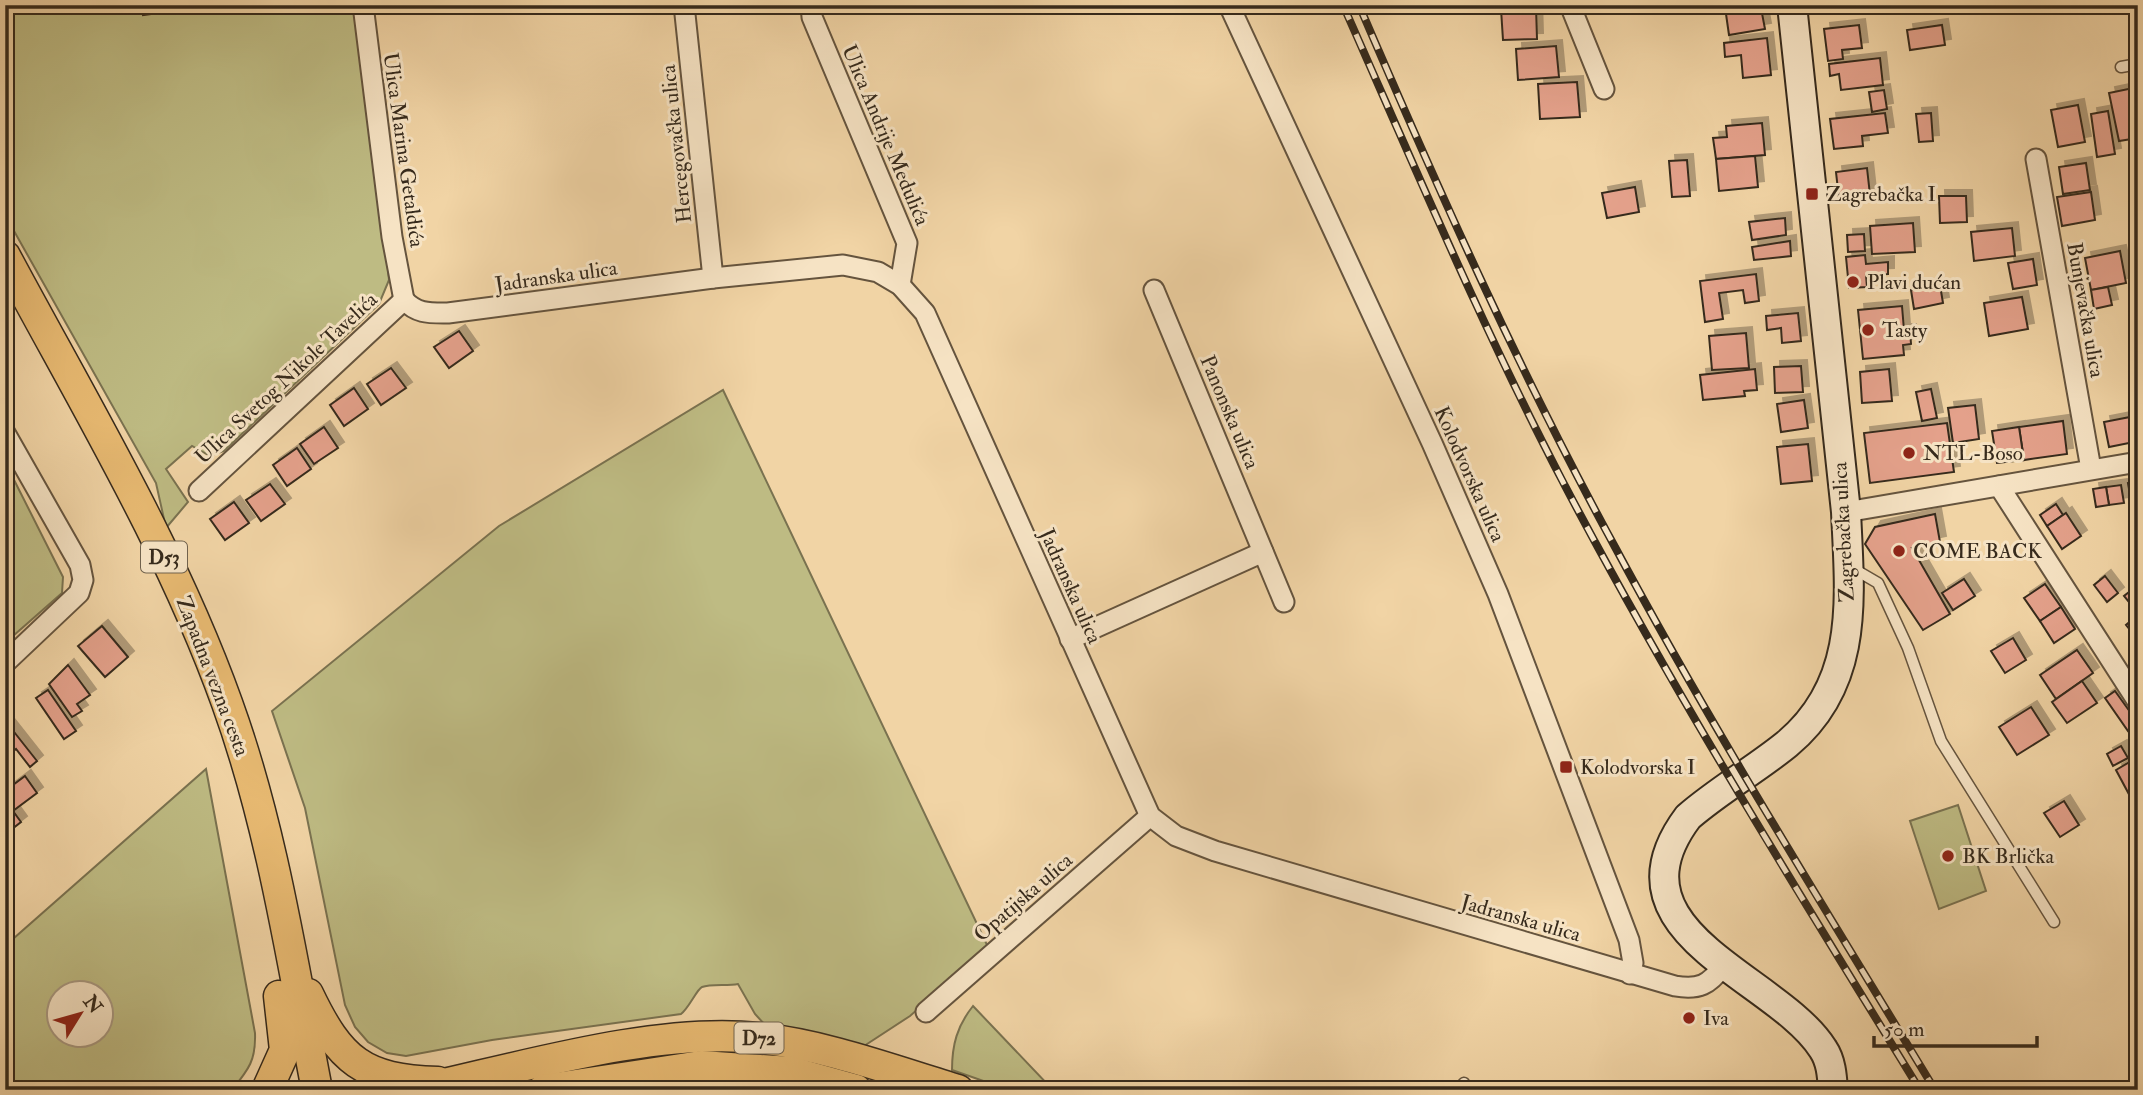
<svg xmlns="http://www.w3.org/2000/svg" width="2143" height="1095" viewBox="0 0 2143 1095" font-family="'IM FELL Double Pica',serif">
<defs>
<filter id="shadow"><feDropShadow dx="6" dy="-6" stdDeviation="0" flood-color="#0004"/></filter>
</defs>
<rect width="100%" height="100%" fill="#f1d4a5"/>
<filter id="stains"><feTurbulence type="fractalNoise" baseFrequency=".00286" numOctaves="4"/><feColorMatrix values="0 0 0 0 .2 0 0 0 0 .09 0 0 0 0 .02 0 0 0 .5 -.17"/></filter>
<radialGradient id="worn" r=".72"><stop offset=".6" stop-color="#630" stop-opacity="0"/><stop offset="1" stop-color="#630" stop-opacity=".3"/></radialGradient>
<g fill="#bebb83" stroke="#7a7250" stroke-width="2" fill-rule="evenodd">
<polygon points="5,5 358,5 371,86 389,280 379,304 224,451 210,456 192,446 166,469 188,502 166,528 156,483 5,215"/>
<path d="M 723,390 L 988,947 L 910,1016 L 864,1046 L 767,1027 L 755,1014 L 738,984 C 728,986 711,984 702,987 C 697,989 689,1008 681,1014 L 492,1040 L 406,1056 L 387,1053 L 368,1042 L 355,1027 L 345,1005 L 305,808 L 272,711 L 499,526 Z"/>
<polygon points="5,462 63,577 62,593 5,643"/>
<path d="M 206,769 L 255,1033 C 256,1060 249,1069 232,1090 L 5,1090 L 5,946 ZM 102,993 L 102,1036 L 60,1036 L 60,993 Z"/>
<polygon points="1958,805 1986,891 1939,909 1910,821"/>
<path d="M 973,1006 L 1053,1090 L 1009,1090 L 952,1070 C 952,1045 957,1026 973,1006 Z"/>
</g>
<g fill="#e4a18b" stroke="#362a1c" stroke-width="2" filter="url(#shadow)">
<polygon points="142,5 218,5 143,15"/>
<polygon points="1536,7 1537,39 1503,40 1501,9"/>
<polygon points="1761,8 1765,29 1729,35 1726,14"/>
<polygon points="1859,25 1862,48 1842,50 1843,59 1828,61 1824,29"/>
<polygon points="1942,25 1945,45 1910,50 1907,30"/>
<polygon points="1767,38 1771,75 1743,78 1741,55 1725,57 1724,43"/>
<polygon points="1556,46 1559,77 1518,80 1516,49"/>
<polygon points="1880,58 1883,85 1841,90 1839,74 1830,76 1829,64"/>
<polygon points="1577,82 1580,117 1540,119 1538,84"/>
<polygon points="2138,87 2138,138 2119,141 2109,93"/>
<polygon points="1884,90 1887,109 1872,112 1869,92"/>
<polygon points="2078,105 2085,142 2058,147 2051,110"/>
<polygon points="2108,111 2115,154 2097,157 2091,114"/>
<polygon points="1885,113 1888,133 1862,136 1863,146 1834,149 1830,119"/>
<polygon points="1931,113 1933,141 1919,142 1916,114"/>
<polygon points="1762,123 1765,155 1716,159 1713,138 1727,137 1726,126"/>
<polygon points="1755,156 1758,187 1719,191 1716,159"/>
<polygon points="1687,160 1690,196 1672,197 1669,161"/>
<polygon points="2086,163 2090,190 2063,194 2059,167"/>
<polygon points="1867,168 1870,195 1839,199 1836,172"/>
<polygon points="1635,187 1639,212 1607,218 1602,193"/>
<polygon points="2091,192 2095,220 2062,226 2057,197"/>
<polygon points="1939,196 1966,196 1967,222 1940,223"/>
<polygon points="1785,218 1786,235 1752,240 1749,222"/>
<polygon points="1913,223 1915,252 1872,254 1870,226"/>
<polygon points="2012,228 2015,256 1974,261 1971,232"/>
<polygon points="1864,234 1865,251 1848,252 1847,235"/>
<polygon points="1790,241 1791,256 1754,260 1752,247"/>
<polygon points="2120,251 2126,283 2091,290 2085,258"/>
<polygon points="1865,255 1866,264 1888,262 1888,274 1866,275 1867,287 1849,288 1846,257"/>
<polygon points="2033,259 2037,285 2013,289 2008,263"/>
<polygon points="1756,274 1759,301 1745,303 1743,290 1719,293 1723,319 1705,322 1700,281"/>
<polygon points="1940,285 1943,303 1914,309 1911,290"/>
<polygon points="2108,287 2112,305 2094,309 2091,290"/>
<polygon points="2022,297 2028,329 1989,336 1984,303"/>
<polygon points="1902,306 1904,330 1910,330 1911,344 1903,345 1904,355 1863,359 1858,310"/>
<polygon points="1798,313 1801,341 1782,343 1781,328 1767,330 1766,316"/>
<polygon points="459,331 473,351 449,368 434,347"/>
<polygon points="1746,333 1749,368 1712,370 1709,336"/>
<polygon points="1801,366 1803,392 1775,393 1774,367"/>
<polygon points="391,368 406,388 381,405 367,384"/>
<polygon points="1755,369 1757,390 1744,391 1745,396 1703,400 1700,375"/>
<polygon points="1889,369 1892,401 1862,403 1860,372"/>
<polygon points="354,388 368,409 344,426 330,405"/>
<polygon points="1931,389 1937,418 1922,421 1916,392"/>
<polygon points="1804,400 1808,428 1781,432 1777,404"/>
<polygon points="1975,405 1979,439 1953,443 1948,408"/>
<polygon points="2130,417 2134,442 2109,447 2104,422"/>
<polygon points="2063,421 2067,454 2024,460 2019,427"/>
<polygon points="1947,423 1954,472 1870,483 1864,433"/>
<polygon points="324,427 338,448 314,464 300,444"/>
<polygon points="2019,427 2024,460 1997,463 1992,431"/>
<polygon points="1808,444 1812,481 1781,484 1777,447"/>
<polygon points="297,448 311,469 287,486 273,465"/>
<polygon points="2138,481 2138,531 2136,531 2128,483"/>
<polygon points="270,484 285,504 261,521 246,500"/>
<polygon points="2121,485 2124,503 2109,505 2106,487"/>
<polygon points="2106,487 2109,505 2096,507 2093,489"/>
<polygon points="234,502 249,523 225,540 210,519"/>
<polygon points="2056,504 2063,515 2047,526 2040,515"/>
<polygon points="2066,513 2081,536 2062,549 2047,526"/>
<polygon points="1935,514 1940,542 1912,548 1950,614 1923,630 1865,544 1875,527"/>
<polygon points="2105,576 2118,593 2107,602 2094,585"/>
<polygon points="1964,579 1975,596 1953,610 1942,593"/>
<polygon points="2045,584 2061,607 2040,621 2024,598"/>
<polygon points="2138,585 2138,612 2137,612 2124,596"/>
<polygon points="2061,607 2075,629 2054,643 2040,621"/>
<polygon points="2138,615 2138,640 2126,625"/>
<polygon points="102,626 128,657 105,677 78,646"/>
<polygon points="2013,638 2026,660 2005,673 1991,651"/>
<polygon points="2077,650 2093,673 2056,699 2040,675"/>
<polygon points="68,665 90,695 77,704 82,711 72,717 49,684"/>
<polygon points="2082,681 2097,703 2067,723 2052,702"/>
<polygon points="48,690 76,731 64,739 36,698"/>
<polygon points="2115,691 2138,723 2128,731 2105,698"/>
<polygon points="2031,707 2049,735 2017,755 1999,727"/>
<polygon points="7,723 37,761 30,767 16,749 5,758"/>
<polygon points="2121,746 2128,758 2113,766 2107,754"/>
<polygon points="2138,757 2138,794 2131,798 2116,770"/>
<polygon points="25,776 37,793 13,811 21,822 12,829 7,823 5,825 5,791"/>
<polygon points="2064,801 2079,825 2060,837 2044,813"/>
</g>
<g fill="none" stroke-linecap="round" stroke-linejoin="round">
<g stroke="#65543e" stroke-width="13">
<g id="service">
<polyline points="2121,67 2138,64"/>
<polyline points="1854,569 1878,583 1908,648 1941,741 2054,922"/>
<polyline points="1458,1090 1464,1083"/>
</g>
</g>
<g stroke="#65543e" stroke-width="23">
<g id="minor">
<polyline points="363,5 392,237 404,300"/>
<polyline points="684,5 713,278"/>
<polyline points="811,5 812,17 907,243 900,285"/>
<polyline points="1229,5 1432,443 1498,594 1629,940 1633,963 1630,974"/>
<polyline points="1570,5 1604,89"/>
<polyline points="2036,159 2091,469"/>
<polyline points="1154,290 1284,602"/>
<path d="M 404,300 C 417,314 429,313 448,313 L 713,278 L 843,265 L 878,272 L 900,285 L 925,313 L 1150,816 L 1176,836 L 1215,851 L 1675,986 C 1699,990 1709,985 1723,966"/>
<polyline points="5,433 80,565 83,580 79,593 5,663"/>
<polyline points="1999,486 2138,702"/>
<polyline points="199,491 404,300"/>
<polyline points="1846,512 2138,462"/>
<polyline points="1070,639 1263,552"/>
<polyline points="926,1012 1150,816"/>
</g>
</g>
<g stroke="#362a1c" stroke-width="32">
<path id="secondary" d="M 1792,5 L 1846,512 C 1850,599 1860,683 1787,744 C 1755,770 1719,790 1688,817 C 1601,933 1777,976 1823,1049 C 1831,1061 1832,1075 1833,1090"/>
</g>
<g stroke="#362a1c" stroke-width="33">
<g id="primary">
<path d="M 5,256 C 83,402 171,547 227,703 C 272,827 292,961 317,1090"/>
<path d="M 308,994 C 340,1061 363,1080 438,1082"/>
<polyline points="267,1090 285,1050 279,996"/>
<path d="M 418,1090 C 519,1068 656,1027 758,1038 C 825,1045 892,1070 958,1090"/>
<polyline points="543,1090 701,1066 791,1072 856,1090"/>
</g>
</g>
<use href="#service" stroke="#f6e3c4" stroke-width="10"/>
<use href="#minor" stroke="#f6e3c4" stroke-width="19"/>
<use href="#secondary" stroke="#f6e3c4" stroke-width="28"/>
<use href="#primary" stroke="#e8ba72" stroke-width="30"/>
<g stroke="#362a1c" stroke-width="8">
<g id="rail">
<path d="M 1343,5 C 1414,165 1482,327 1563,482 C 1672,690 1797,890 1920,1090"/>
<path d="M 1359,5 C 1438,189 1519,371 1615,547 C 1714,732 1826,910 1935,1090"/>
</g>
</g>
<use href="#rail" stroke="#f6e3c4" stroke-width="5" stroke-dasharray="16" stroke-linecap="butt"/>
</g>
<g fill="#8f2418" stroke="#f6e3c4" stroke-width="2.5">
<rect x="1805" y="187" width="14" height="14" rx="3.5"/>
<circle cx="1853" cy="282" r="7"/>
<circle cx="1868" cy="330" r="7"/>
<circle cx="1909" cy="453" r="7"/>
<circle cx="1899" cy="551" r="7"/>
<rect x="1559" y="760" width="14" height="14" rx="3.5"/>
<circle cx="1948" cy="856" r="7"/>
<circle cx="1689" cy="1018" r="7"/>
</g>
<g text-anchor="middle" stroke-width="6" stroke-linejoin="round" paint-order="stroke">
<g fill="#f6e3c4" stroke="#70624e" stroke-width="2">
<rect x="141" y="541.5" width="46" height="31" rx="5"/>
<rect x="734.5" y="1022.5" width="49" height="31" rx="5"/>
</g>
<g font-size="19" font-weight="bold" fill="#362a1c">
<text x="164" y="564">D53</text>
<text x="759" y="1045">D72</text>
</g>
<g font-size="21" fill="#362a1c" stroke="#f6e3c4">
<text transform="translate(886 135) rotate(67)" y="7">Ulica Andrije Medulića</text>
<text transform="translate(676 144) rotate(-96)" y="7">Hercegovačka ulica</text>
<text transform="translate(404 150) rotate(82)" y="7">Ulica Marina Getaldića</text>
<text transform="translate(556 276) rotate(-8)" y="7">Jadranska ulica</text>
<text transform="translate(2086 310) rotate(80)" y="7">Bunjevačka ulica</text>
<text transform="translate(286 378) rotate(-43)" y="7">Ulica Svetog Nikole Tavelića</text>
<text transform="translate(1230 412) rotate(67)" y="7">Panonska ulica</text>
<text transform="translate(1470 474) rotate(66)" y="7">Kolodvorska ulica</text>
<text transform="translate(1843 532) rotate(-93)" y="7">Zagrebačka ulica</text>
<text transform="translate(1071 586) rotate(66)" y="7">Jadranska ulica</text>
<text transform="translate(213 676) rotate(69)" y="7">Zapadna vezna cesta</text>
<text transform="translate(1023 897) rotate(-41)" y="7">Opatijska ulica</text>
<text transform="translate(1521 918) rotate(16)" y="7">Jadranska ulica</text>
</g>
<g font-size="21" fill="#362a1c" stroke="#f6e3c4" text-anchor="start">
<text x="1826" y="201">Zagrebačka I</text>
<text x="1867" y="289">Plavi dućan</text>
<text x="1882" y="337">Tasty</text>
<text x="1923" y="460">NTL-Boso</text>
<text x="1913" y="558">COME BACK</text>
<text x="1580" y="774">Kolodvorska I</text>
<text x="1962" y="863">BK Brlička</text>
<text x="1703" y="1025">Iva</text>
</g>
</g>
<rect width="2143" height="1095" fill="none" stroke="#f1d4a5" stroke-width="28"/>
<rect x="7" y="7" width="2129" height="1081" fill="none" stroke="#362a1c" stroke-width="3.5"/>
<rect x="14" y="14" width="2115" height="1067" fill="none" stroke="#362a1c" stroke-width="2"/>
<g transform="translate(80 1014) rotate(53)"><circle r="33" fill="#f6e3c4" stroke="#a99981" stroke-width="2"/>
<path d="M0-5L12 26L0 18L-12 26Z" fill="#8f2418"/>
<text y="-10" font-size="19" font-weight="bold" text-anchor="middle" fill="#362a1c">N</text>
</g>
<path d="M1874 1036v10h163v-10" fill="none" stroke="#362a1c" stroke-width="3.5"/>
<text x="1884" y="1036" font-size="21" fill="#362a1c" stroke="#f6e3c4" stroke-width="5" paint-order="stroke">50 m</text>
<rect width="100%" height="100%" filter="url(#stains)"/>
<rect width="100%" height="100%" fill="url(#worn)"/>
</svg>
